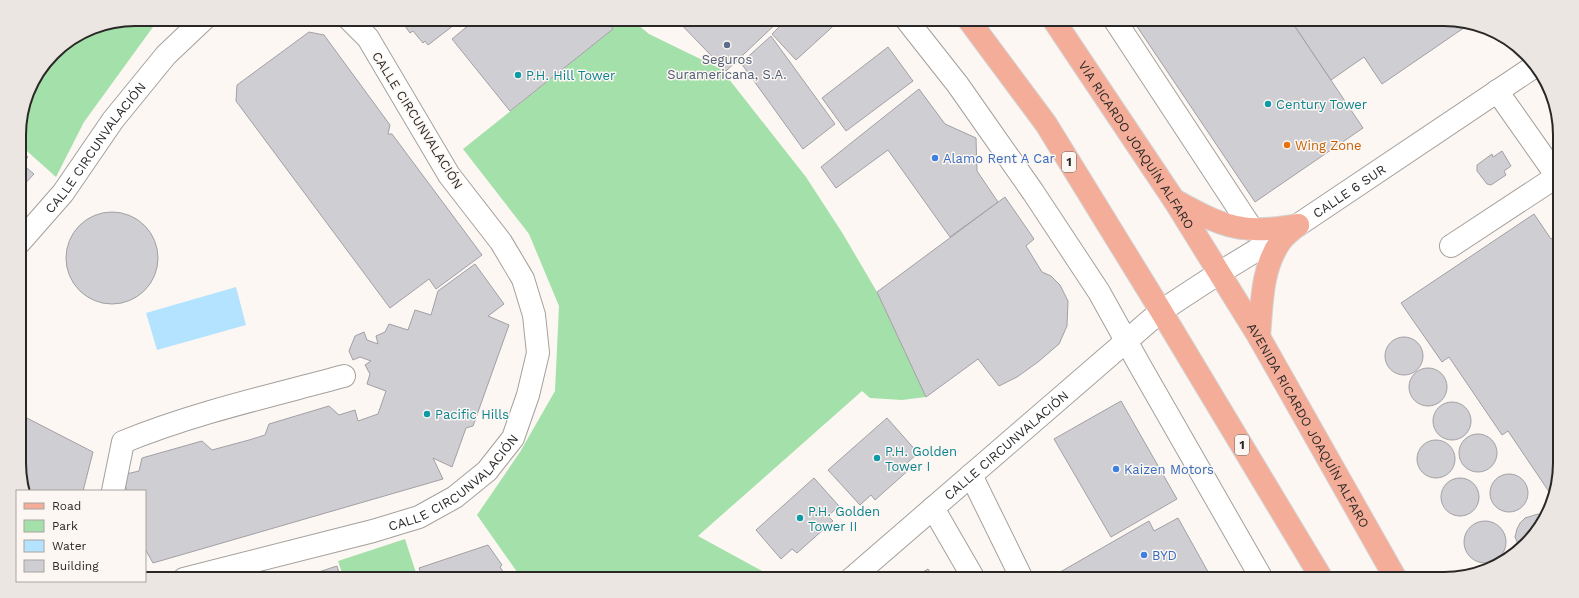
<svg xmlns="http://www.w3.org/2000/svg" width="1579" height="598" viewBox="0 0 1579 598" font-family="'Work Sans',sans-serif">
<rect width="100%" height="100%" fill="#fdf7f3"/>
<g fill="#a4e0aa">
<polygon points="135,19 144,19 153,27 84,122 56,177 19,144 19,127 31,84 58,48 91,28"/>
<polygon points="605,19 631,19 649,34 721,69 806,177 843,234 877,292 926,397 902,400 870,398 862,391 698,536 777,579 522,579 477,515 520,452 555,391 559,306 529,234 463,149 613,29"/>
<polygon points="405,539 418,579 344,579 338,561"/>
</g>
<polygon fill="#b3e3fe" points="236,287 246,325 157,350 146,313"/>
<g fill="#cfced3" stroke="#a2a0a5">
<polygon points="400,19 449,19 454,25 428,45 425,41 423,43 413,31 410,33"/>
<polygon points="476,19 605,19 613,29 510,111 452,39"/>
<polygon points="676,19 781,19 726,71"/>
<polygon points="787,19 841,19 796,60 772,34"/>
<polygon points="1132,19 1290,19 1363,128 1255,202"/>
<polygon points="1290,19 1444,19 1471,23 1382,84 1364,57 1331,80"/>
<polygon points="309,32 324,35 390,125 388,134 392,134 482,255 436,289 429,279 390,308 236,101 237,85"/>
<polygon points="771,36 835,124 803,149 741,63"/>
<polygon points="888,47 913,81 846,131 822,98"/>
<polygon points="919,89 945,124 976,138 977,171 998,202 950,237 888,150 836,188 821,167"/>
<polygon points="19,149 28,157 22,164 34,174 20,189"/>
<polygon points="1502,151 1511,166 1504,171 1506,175 1491,185 1487,184 1477,171 1477,165 1492,154 1493,157"/>
<polygon points="1005,197 1034,239 1026,246 1042,272 1051,276 1060,285 1068,301 1067,326 1059,344 1038,362 1017,377 999,386 978,359 926,397 877,292"/>
<circle cx="112" cy="258" r="46"/>
<polygon points="1534,214 1551,239 1559,234 1560,463 1554,499 1508,431 1502,435 1449,357 1442,362 1401,303"/>
<polygon points="475,264 504,304 488,316 509,325 473,426 466,428 452,467 433,458 443,479 153,563 145,549 145,491 127,491 122,475 139,471 142,458 202,441 212,450 249,440 265,435 269,424 329,406 339,415 355,410 358,421 378,414 386,391 367,384 370,374 365,365 371,361 360,357 353,360 349,351 355,336 364,332 367,340 378,344 376,336 385,332 389,324 408,330 415,310 431,315 438,291"/>
<circle cx="1404" cy="356" r="19"/>
<circle cx="1428" cy="387" r="19"/>
<polygon points="1121,401 1177,499 1111,537 1054,439"/>
<circle cx="1452" cy="421" r="19"/>
<polygon points="21,415 93,452 83,491 24,491 21,485"/>
<polygon points="887,418 918,453 907,463 912,467 875,500 871,495 860,505 828,470"/>
<circle cx="1478" cy="453" r="19"/>
<circle cx="1436" cy="459" r="19"/>
<circle cx="1509" cy="493" r="19"/>
<polygon points="814,478 839,506 828,516 833,521 797,553 792,549 781,559 756,530"/>
<circle cx="1460" cy="497" r="19"/>
<polygon points="1538,514 1546,516 1540,528 1520,549 1515,537 1517,529 1520,523 1525,518"/>
<polygon points="1178,518 1212,579 1048,579 1149,521 1154,531"/>
<circle cx="1485" cy="542" r="21"/>
<polygon points="488,545 502,565 500,567 506,576 508,575 510,579 423,579 419,568"/>
<polygon points="337,566 341,579 297,579"/>
<polygon points="928,569 934,579 914,579 913,578"/>
</g>
<g fill="none" stroke-linecap="round" stroke-linejoin="round">
<g stroke="#a5a09c" stroke-width="24">
<g id="minor">
<polyline points="906,19 958,85 1033,192 1099,292 1139,364 1262,579"/>
<polyline points="1114,19 1252,229"/>
<polyline points="1497,91 1559,179"/>
<path id="s1" d="M 20,242 L 63,193 L 113,120 L 166,55 L 204,19"/>
<polyline points="1451,246 1559,175"/>
<polyline points="971,475 1022,579"/>
<path d="M 113,491 L 123,442 C 194,413 270,396 344,376"/>
<polyline points="933,508 974,579"/>
<path id="s2" d="M 184,579 L 373,531 L 419,517 L 455,497 L 487,471 L 513,438 L 528,395 L 538,353 L 534,315 L 523,279 L 501,242 L 449,175 L 368,38 L 349,19"/>
<path id="s3" d="M 851,579 L 1161,311 L 1219,273 L 1298,225 L 1535,66"/>
</g>
</g>
<g stroke="#d4d4d4" stroke-width="24">
<g id="major">
<polyline points="968,19 1046,124 1161,311 1322,579"/>
<path id="s4" d="M 1053,19 L 1174,200 L 1259,337 L 1396,579"/>
<path d="M 1174,200 C 1195,211 1218,225 1242,228 C 1261,231 1280,228 1298,225"/>
<path d="M 1259,337 C 1262,304 1261,270 1280,242 C 1285,235 1292,230 1298,225"/>
</g>
</g>
<use href="#minor" stroke="#fff" stroke-width="22"/>
<use href="#major" stroke="#f4ad99" stroke-width="22"/>
</g>
<circle fill="#5c6f8a" stroke="#fdf7f3" stroke-width="1.5" cx="727" cy="45" r="4"/>
<g fill="#0f9aa8" stroke="#fdf7f3" stroke-width="1.5">
<circle cx="518" cy="75" r="4"/>
<circle cx="1268" cy="104" r="4"/>
<circle cx="427" cy="414" r="4"/>
<circle cx="877" cy="458" r="4"/>
<circle cx="800" cy="518" r="4"/>
</g>
<circle fill="#e8710a" stroke="#fdf7f3" stroke-width="1.5" cx="1287" cy="145" r="4"/>
<g fill="#3f7fe0" stroke="#fdf7f3" stroke-width="1.5">
<circle cx="935" cy="158" r="4"/>
<circle cx="1116" cy="469" r="4"/>
<circle cx="1144" cy="555" r="4"/>
</g>
<g text-anchor="middle" stroke-width="3" stroke-linejoin="round" paint-order="stroke">
<g fill="#fdf7f3" stroke="#696664" stroke-width="1">
<rect x="1062" y="152" width="14" height="20" rx="3"/>
<rect x="1235" y="435" width="14" height="20" rx="3"/>
</g>
<g font-size="12" font-weight="bold" fill="#2a2826">
<text x="1069" y="166">1</text>
<text x="1242" y="449">1</text>
</g>
<g font-size="13" fill="#4e5e75" stroke="#fdf7f3">
<text x="727" y="64">Seguros<tspan x="727" dy="15">Suramericana, S.A.</tspan></text>
</g>
<g font-size="13" fill="#0d838f" stroke="#fdf7f3" text-anchor="start">
<text x="526" y="80">P.H. Hill Tower</text>
<text x="1276" y="109">Century Tower</text>
<text x="435" y="419">Pacific Hills</text>
<text x="885" y="456">P.H. Golden<tspan x="885" dy="15">Tower I</tspan></text>
<text x="808" y="516">P.H. Golden<tspan x="808" dy="15">Tower II</tspan></text>
</g>
<g font-size="13" fill="#2a2826" stroke="#fdf7f3">
<text transform="translate(418 120) rotate(58)" y="5">CALLE CIRCUNVALACIÓN</text>
<text dy="5" stroke="none"><textPath href="#s4" startOffset="151">VÍA RICARDO JOAQUÍN ALFARO</textPath></text>
<text dy="5" stroke="none"><textPath href="#s1" startOffset="121">CALLE CIRCUNVALACIÓN</textPath></text>
<text dy="5" stroke="none"><textPath href="#s3" startOffset="633">CALLE 6 SUR</textPath></text>
<text dy="5" stroke="none"><textPath href="#s4" startOffset="480">AVENIDA RICARDO JOAQUÍN ALFARO</textPath></text>
<text dy="5" stroke="none"><textPath href="#s3" startOffset="205">CALLE CIRCUNVALACIÓN</textPath></text>
<text dy="5" stroke="none"><textPath href="#s2" startOffset="291">CALLE CIRCUNVALACIÓN</textPath></text>
</g>
<g font-size="13" fill="#c56008" stroke="#fdf7f3" text-anchor="start">
<text x="1295" y="150">Wing Zone</text>
</g>
<g font-size="13" fill="#366cbe" stroke="#fdf7f3" text-anchor="start">
<text x="943" y="163">Alamo Rent A Car</text>
<text x="1124" y="474">Kaizen Motors</text>
<text x="1152" y="560">BYD</text>
</g>
</g>
<path d="M0 0H1579V598H0ZM135 26H1444A109 109 0 0 1 1553 135V463A109 109 0 0 1 1444 572H135A109 109 0 0 1 26 463V135A109 109 0 0 1 135 26Z" fill="#ece6e3" fill-rule="evenodd"/>
<path fill="none" stroke="#2a2826" stroke-width="2" d="M135 26H1444A109 109 0 0 1 1553 135V463A109 109 0 0 1 1444 572H135A109 109 0 0 1 26 463V135A109 109 0 0 1 135 26Z"/>
<rect x="16" y="490" width="130" height="92" fill="#fdf7f3" stroke="#a9a4a1"/>
<rect x="24" y="503" width="20" height="6" fill="#f4ad99" stroke="#a9a4a1"/>
<text x="52" y="510" font-size="12" fill="#2a2826">Road</text>
<rect x="24" y="520" width="20" height="12" fill="#a4e0aa" stroke="#a9a4a1"/>
<text x="52" y="530" font-size="12" fill="#2a2826">Park</text>
<rect x="24" y="540" width="20" height="12" fill="#b3e3fe" stroke="#a9a4a1"/>
<text x="52" y="550" font-size="12" fill="#2a2826">Water</text>
<rect x="24" y="560" width="20" height="12" fill="#cfced3" stroke="#a9a4a1"/>
<text x="52" y="570" font-size="12" fill="#2a2826">Building</text>
</svg>
